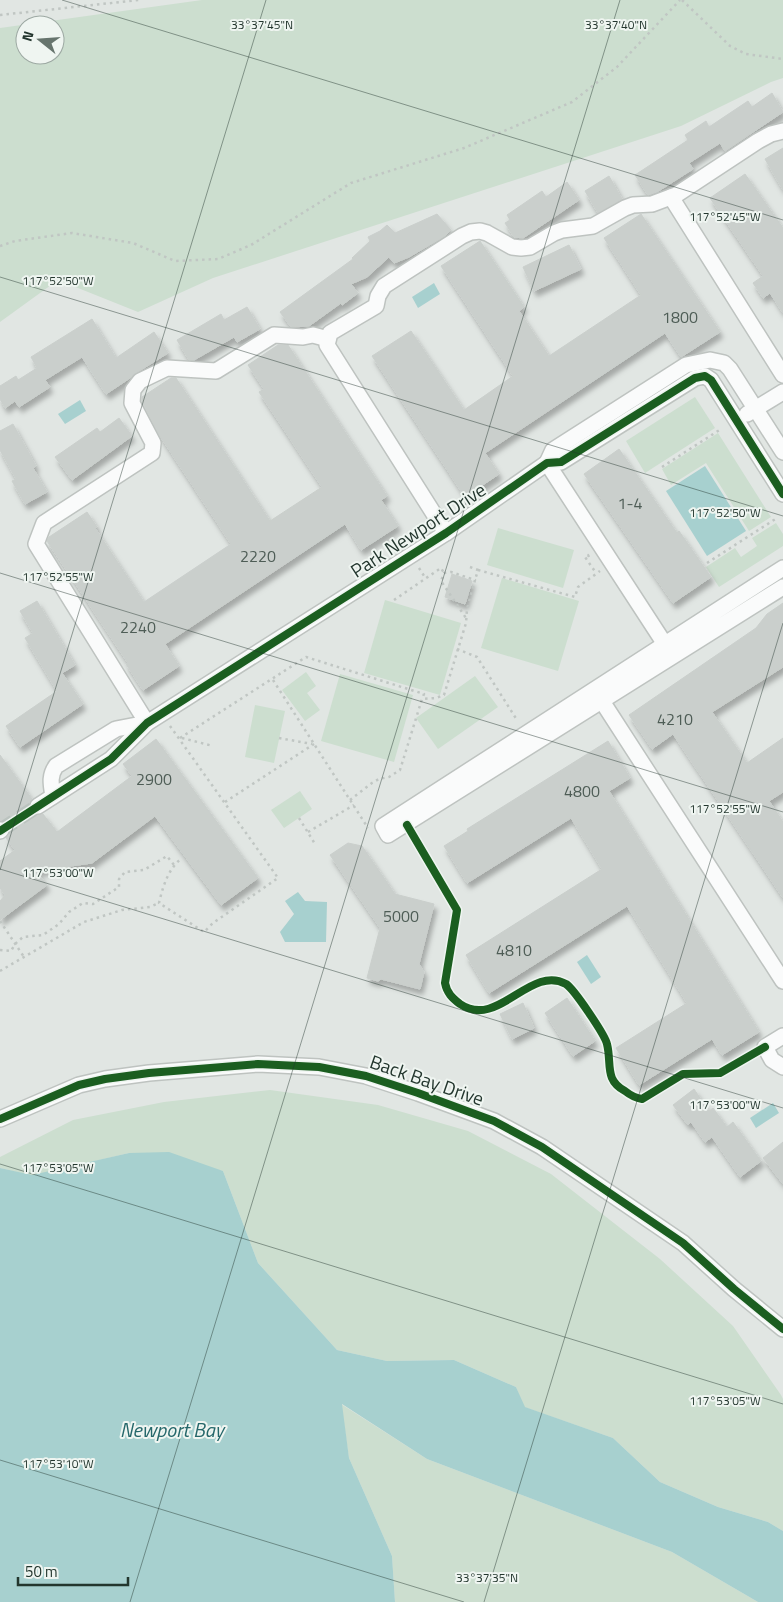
<svg xmlns="http://www.w3.org/2000/svg" width="783" height="1602" viewBox="0 0 783 1602" font-family="'Titillium Web',sans-serif">
<defs>
<filter id="shadow"><feDropShadow dx="3" dy="5.5" stdDeviation="2.5" flood-color="#0004"/></filter>
</defs>
<rect width="100%" height="100%" fill="#e1e6e3"/>
<g fill="#ccdecf" fill-rule="evenodd">
<path d="M 202,0 L 783,0 L 783,78 L 771,82 L 681,126 L 213,278 L 138,312 L 58,280 L 0,322 L 0,28 ZM 25,25 L 55,25 L 55,55 L 25,55 Z"/>
<polygon points="695,397 715,428 645,473 626,441"/>
<polygon points="718,433 771,517 749,531 706,463 671,485 662,469"/>
<polygon points="776,523 783,534 783,546 719,587 706,567 735,548 741,557 757,546 752,538"/>
<polygon points="498,528 574,550 563,588 487,565"/>
<polygon points="502,578 579,601 558,671 481,648"/>
<polygon points="385,600 461,623 440,695 364,673"/>
<polygon points="306,672 316,686 307,693 320,710 305,721 282,690"/>
<polygon points="340,674 413,695 394,762 321,741"/>
<polygon points="475,676 498,707 438,749 416,718"/>
<polygon points="255,705 285,711 274,763 245,757"/>
<polygon points="300,791 312,809 284,828 271,810"/>
<polygon points="270,1090 378,1105 468,1131 551,1174 660,1259 733,1326 781,1395 783,1399 783,1531 768,1522 718,1507 660,1482 613,1438 524,1407 516,1387 454,1360 387,1361 337,1350 258,1263 223,1171 129,1153 32,1176 0,1168 0,1157 73,1120 164,1102"/>
<polygon points="341,1404 427,1459 672,1552 758,1602 395,1602 392,1556 349,1458"/>
</g>
<g fill="#a7d0cf">
<polygon points="434,283 440,294 418,308 412,297"/>
<polygon points="80,400 86,411 65,424 58,414"/>
<polygon points="705,466 746,531 707,556 666,491"/>
<polygon points="298,892 305,901 327,902 326,942 285,942 280,932 294,914 285,901"/>
<polygon points="587,955 601,977 591,984 577,962"/>
<polygon points="773,1103 779,1113 756,1128 750,1118"/>
<polygon points="169,1152 223,1171 258,1263 337,1350 387,1361 454,1360 516,1387 525,1407 613,1438 660,1482 718,1507 768,1522 783,1531 783,1602 758,1602 672,1552 427,1459 342,1404 349,1458 392,1556 395,1602 0,1602 0,1168 32,1175 129,1153"/>
</g>
<g fill="#cacfcc" stroke="#cacfcc" filter="url(#shadow)">
<polygon points="772,93 783,112 725,151 720,143 689,163 693,169 657,192 648,195 635,175 688,140 685,135 706,121 709,127 748,101 752,107"/>
<polygon points="783,148 783,190 765,159"/>
<polygon points="745,174 783,228 783,313 770,293 763,298 753,283 763,276 710,198"/>
<polygon points="609,176 622,199 598,213 585,191"/>
<polygon points="567,182 579,200 523,238 514,237 505,223 510,220 507,215 542,191 546,197"/>
<polygon points="437,214 451,230 445,236 409,257 394,263 389,257 367,277 351,284 358,293 342,305 341,303 309,326 291,327 280,312 353,259 352,258 370,241 368,237 380,231 387,225 395,233"/>
<polygon points="641,214 720,332 681,357 665,333 485,453 499,474 465,497 372,356 411,331 464,410 513,376 441,266 480,241 524,307 519,311 549,356 641,295 604,238"/>
<polygon points="569,245 581,269 534,291 523,267"/>
<polygon points="247,307 260,329 237,342 234,337 194,360 189,360 177,340 221,314 224,320"/>
<polygon points="92,319 116,358 154,332 168,353 136,373 130,378 106,394 82,357 45,380 50,387 19,407 15,401 5,408 0,399 0,386 16,376 18,380 37,368 31,357"/>
<polygon points="278,345 288,345 387,496 381,500 398,526 361,550 345,524 165,644 179,666 143,690 126,664 128,663 47,541 49,537 87,512 97,527 95,528 144,602 231,544 160,436 142,401 142,397 171,378 176,378 270,521 322,487 259,392 264,389 248,365"/>
<polygon points="119,418 132,436 72,480 55,457 97,428 100,432"/>
<polygon points="13,424 36,466 33,468 47,492 25,504 12,481 16,479 0,450 0,431"/>
<polygon points="619,449 677,533 679,531 711,577 673,603 584,474"/>
<polygon points="452,574 472,581 465,604 445,597"/>
<polygon points="37,601 75,665 62,673 83,704 20,747 6,726 57,691 25,638 33,633 20,611"/>
<polygon points="783,603 783,667 712,712 747,763 783,738 783,792 769,801 783,822 783,898 673,734 652,749 629,715 756,628 767,614"/>
<polygon points="156,739 258,878 221,905 155,816 92,863 36,871 47,885 0,920 0,901 5,895 0,888 0,861 15,850 6,838 10,833 10,827 7,823 0,821 0,755 32,799 29,806 30,811 38,815 43,814 57,832 132,776 123,764"/>
<polygon points="608,741 630,778 609,791 759,1032 722,1055 712,1039 639,1085 616,1048 687,1003 627,906 489,993 466,955 602,869 571,818 467,883 444,846 468,831 467,829"/>
<polygon points="348,843 362,846 395,894 434,904 419,964 424,972 420,989 381,979 378,981 367,978 380,928 330,855"/>
<polygon points="567,998 595,1041 573,1056 545,1013"/>
<polygon points="523,1003 534,1028 512,1039 500,1014"/>
<polygon points="694,1089 709,1111 713,1108 727,1127 733,1122 761,1161 740,1177 712,1137 705,1142 691,1122 688,1125 673,1105"/>
<polygon points="783,1142 783,1184 763,1158"/>
</g>
<g fill="none" stroke-linecap="round" stroke-linejoin="round">
<polyline stroke="#bbc3bf" stroke-width="15" stroke-dasharray="15 8" stroke-linecap="butt" points="1,830 38,806"/>
<g stroke="#bec3c0" stroke-width="18">
<g id="minor">
<polyline points="671,197 783,375"/>
<polyline points="747,414 783,392"/>
<polyline points="547,463 553,450 686,365 710,360 724,363 730,369 783,452"/>
<polyline points="547,463 670,652"/>
<polyline points="446,533 327,345 330,333 376,306 378,296 384,286 462,236 471,232 480,231 487,233 512,247 521,248 530,247 554,233 562,230 593,226 625,208 633,205 652,204 676,195 758,141 771,134 783,131"/>
<polyline points="783,568 383,826 388,835 783,587"/>
<polyline points="598,695 783,981"/>
<path d="M 53,796 C 51,784 49,776 56,766 L 116,729 L 147,723 L 36,544 L 44,523 L 152,453 L 153,443 L 132,403 L 133,390 L 140,381 L 167,368 L 216,371 L 274,335 L 303,337 L 313,335 L 328,339"/>
<polyline points="38,806 111,759 147,723 446,533 547,463 561,462 695,378 705,376 711,380 783,494"/>
<polyline points="0,831 1,830"/>
<polyline points="783,1036 765,1047 772,1060 783,1067"/>
<polyline points="0,1119 79,1085 105,1079 149,1073 258,1064 319,1067 366,1076 418,1093 494,1121 542,1147 683,1243 734,1289 783,1329"/>
</g>
</g>
<g stroke="#c0c6c3" stroke-width="2.5" stroke-dasharray="2.5 4" stroke-linecap="butt">
<polyline points="682,0 730,46 746,54 783,59"/>
<polyline points="0,15 139,0"/>
<polyline points="0,246 15,241 72,233 133,243 175,261 218,259 251,245 351,183 464,148 572,102 617,67 680,0"/>
<polyline points="662,467 721,429"/>
<polyline points="589,557 588,555 585,557 596,573"/>
<polyline points="707,563 777,518"/>
<polyline points="470,567 478,570 475,580"/>
<polyline points="419,568 426,579"/>
<polyline points="478,570 575,597 578,587 600,571"/>
<polyline points="394,600 441,568 444,573"/>
<polyline points="457,649 477,657 517,720"/>
<polyline points="273,680 368,828"/>
<path d="M 170,726 L 278,878 L 213,923 L 204,932 L 159,903 C 163,886 168,869 182,858"/>
<polyline points="180,738 306,657 424,694 422,699"/>
<polyline points="182,738 213,746"/>
<polyline points="279,738 312,744"/>
<polyline points="350,800 372,783 379,779 389,777 400,770 422,699 436,698 444,695 466,623 467,609 475,580 451,572 444,573 441,581 466,618"/>
<polyline points="225,802 314,744"/>
<polyline points="299,818 315,844"/>
<polyline points="308,832 354,805"/>
<polyline points="0,921 24,957"/>
<polyline points="0,950 11,951 15,944 23,937 43,935 59,924 69,912 83,903 93,904 119,887 119,879 125,872 144,870 167,856 174,865"/>
<polyline points="0,971 84,922 122,910 150,907 159,903"/>
</g>
<use href="#minor" stroke="#fafbfb" stroke-width="15"/>
<g stroke="#eff5f1" stroke-width="11">
<g id="cycleway">
<path d="M 407,825 L 457,910 L 445,983 C 447,993 452,998 460,1004 C 498,1030 530,964 566,984 C 574,989 605,1035 607,1044 C 612,1064 604,1080 625,1091 C 630,1095 635,1098 642,1099 L 683,1074 L 720,1073 L 765,1047"/>
<polyline points="0,831 111,759 147,723 446,533 547,463 561,462 695,378 705,376 711,380 783,494"/>
<polyline points="0,1119 79,1085 105,1079 149,1073 258,1064 319,1067 366,1076 418,1093 494,1121 542,1147 683,1243 734,1289 783,1329"/>
</g>
</g>
<use href="#cycleway" stroke="#1b5e20" stroke-width="8"/>
</g>
<path fill="none" stroke="#23362e" stroke-width="1" stroke-opacity="0.45" d="M 62,0 L 783,220M 0,277 L 783,516M 0,573 L 783,812M 0,869 L 783,1108M 0,870 L 266,0M 0,1164 L 783,1404M 0,1460 L 464,1602M 130,1602 L 620,0M 484,1602 L 783,623"/>
<g text-anchor="middle" stroke-width="4" stroke-linejoin="round" paint-order="stroke">
<g font-size="16" fill="#4e5d56">
<text x="680" y="323">1800</text>
<text x="630" y="509">1-4</text>
<text x="258" y="562">2220</text>
<text x="138" y="633">2240</text>
<text x="675" y="725">4210</text>
<text x="154" y="785">2900</text>
<text x="582" y="797">4800</text>
<text x="401" y="922">5000</text>
<text x="514" y="956">4810</text>
</g>
<g font-size="19" fill="#23362e" stroke="#eff5f1">
<text transform="translate(418 530) rotate(-33)" y="7">Park Newport Drive</text>
<text transform="translate(427 1080) rotate(19)" y="7">Back Bay Drive</text>
</g>
<g font-size="20" font-style="italic" fill="#25676a" stroke="#eff5f1">
<text x="172" y="1437">Newport Bay</text>
</g>
</g>
<g font-size="12" text-anchor="middle" fill="#23362e" stroke="#eff5f1" stroke-width="4" stroke-linejoin="round" paint-order="stroke">
<text x="262" y="29">33°37'45"N</text>
<text x="616" y="29">33°37'40"N</text>
<text x="725" y="221">117°52'45"W</text>
<text x="58" y="285">117°52'50"W</text>
<text x="725" y="517">117°52'50"W</text>
<text x="58" y="581">117°52'55"W</text>
<text x="725" y="813">117°52'55"W</text>
<text x="58" y="877">117°53'00"W</text>
<text x="725" y="1109">117°53'00"W</text>
<text x="58" y="1172">117°53'05"W</text>
<text x="725" y="1405">117°53'05"W</text>
<text x="58" y="1468">117°53'10"W</text>
<text x="487" y="1582">33°37'35"N</text>
</g>
<g transform="translate(40 40) rotate(287)"><circle r="24" fill="#eff5f1" stroke="#9da9a3"/>
<path d="M0-4L9 19L0 12L-9 19Z" fill="#66746d"/>
<text y="-8" font-size="14" font-weight="bold" text-anchor="middle" fill="#23362e">N</text>
</g>
<path d="M18 1577v8h110v-8" fill="none" stroke="#23362e" stroke-width="2.5"/>
<text x="25" y="1577" font-size="15" fill="#23362e" stroke="#eff5f1" stroke-width="4" paint-order="stroke">50 m</text>
</svg>
